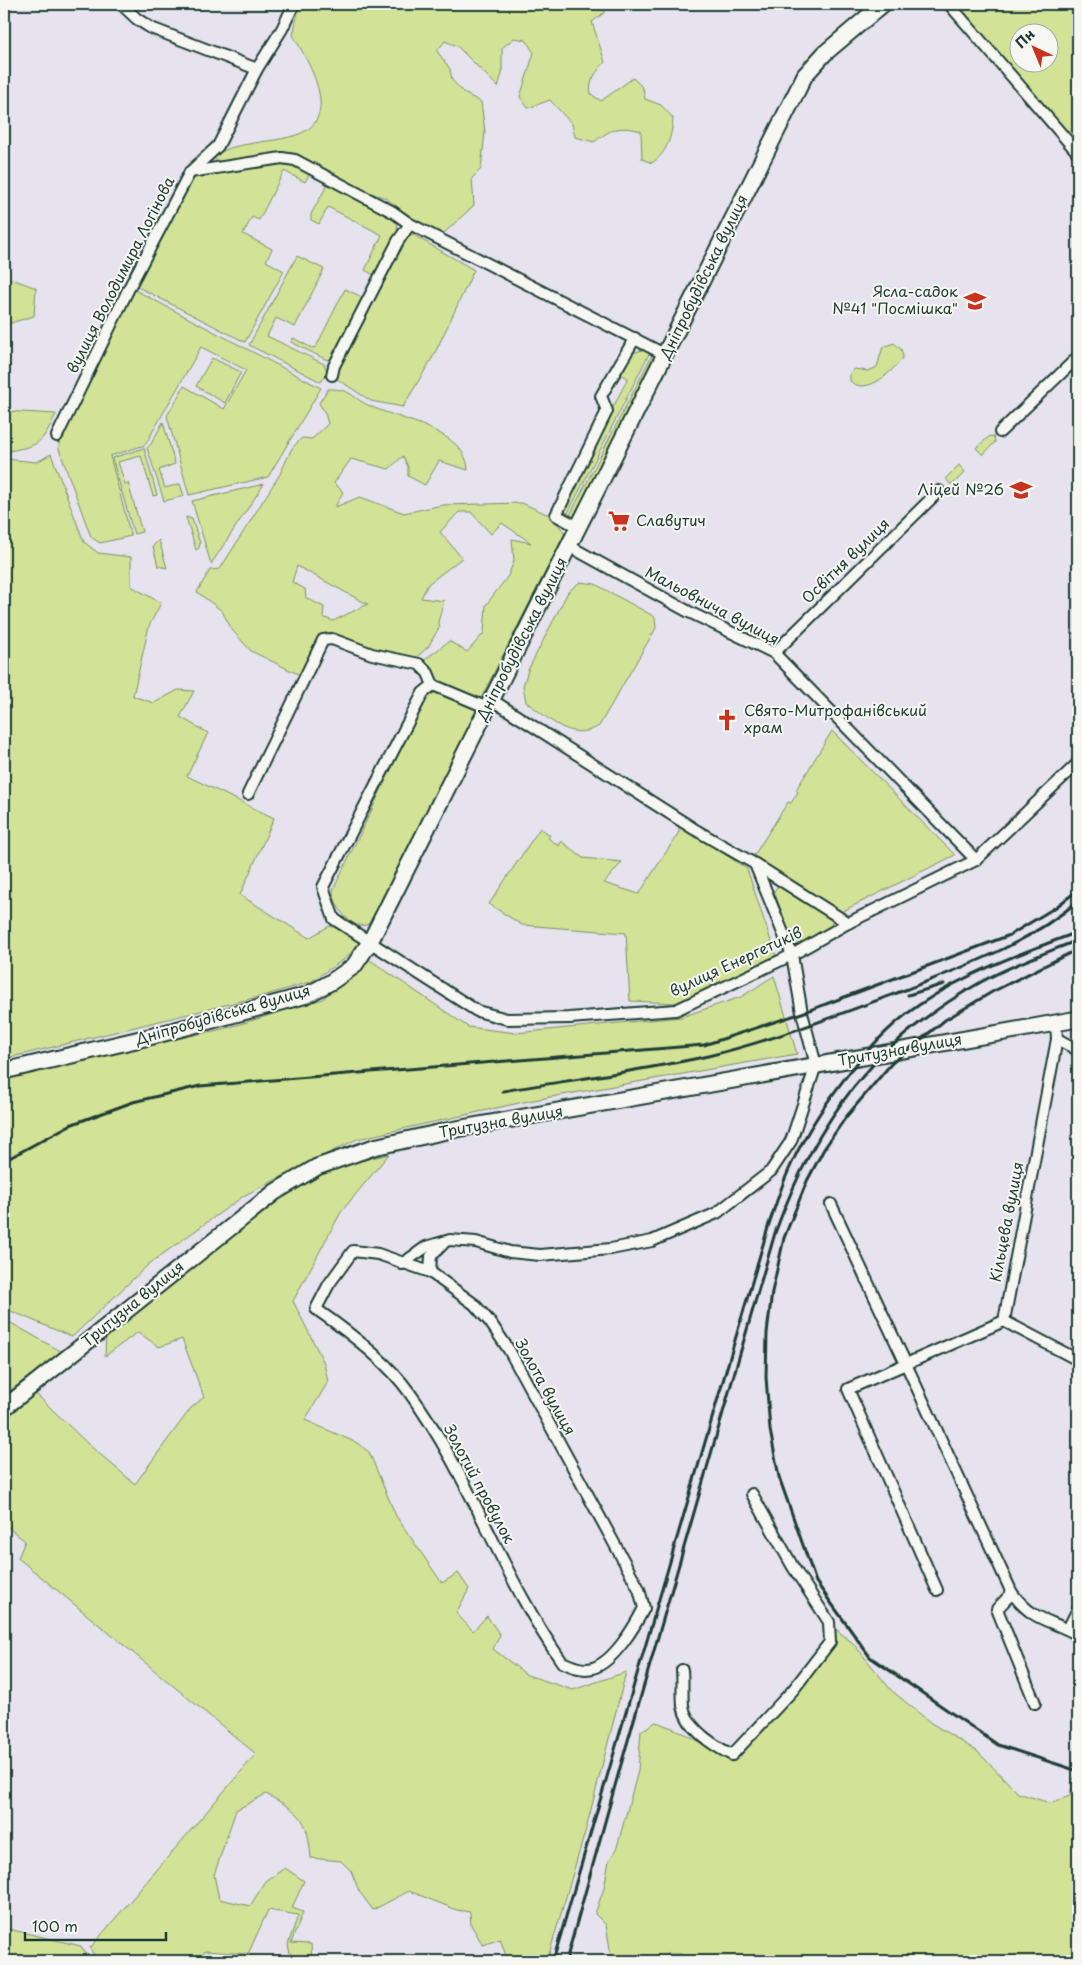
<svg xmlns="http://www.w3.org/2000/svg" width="1082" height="1965" viewBox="0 0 1082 1965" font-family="'Playpen Sans',sans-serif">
<rect width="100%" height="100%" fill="#e6e2ee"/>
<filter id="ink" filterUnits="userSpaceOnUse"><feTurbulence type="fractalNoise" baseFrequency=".02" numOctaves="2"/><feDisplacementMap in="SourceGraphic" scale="10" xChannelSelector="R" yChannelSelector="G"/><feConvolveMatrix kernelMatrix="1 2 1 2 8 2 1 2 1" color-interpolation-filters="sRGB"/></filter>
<g filter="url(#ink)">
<g fill="#d2e296" stroke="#789065" fill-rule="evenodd">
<path d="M 300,4 L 599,4 L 605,12 L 592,22 L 605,62 C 597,71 588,81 591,94 L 601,101 L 633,78 L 643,88 L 645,99 L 661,105 L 673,118 C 672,136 667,153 652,163 L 642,159 L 641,131 C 619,125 611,129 594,142 L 575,137 L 572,124 L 550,100 L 528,108 L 520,97 L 534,53 L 526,40 L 514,38 L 502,48 L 502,74 L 498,87 L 457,46 L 445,41 L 437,51 L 450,69 L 452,80 L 464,93 L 481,102 L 485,132 L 481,169 L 472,178 L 474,205 L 442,235 L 418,224 L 386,198 L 352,187 L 295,156 L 225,163 L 212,158 C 225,147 238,146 254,143 C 271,140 293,139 307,130 C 338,109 306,58 293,35 Z"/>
<path d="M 956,4 L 1078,4 L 1078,146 ZM 1020,32 L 1050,32 L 1050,62 L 1020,62 Z"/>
<polygon points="287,161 310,173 305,182 284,171 259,220 252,217 243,234 272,249 266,261 284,271 245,342 134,285 188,182 195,174"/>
<polygon points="329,182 392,214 397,221 398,234 377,277 365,270 382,235 328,207 319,224 311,220 311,214"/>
<polygon points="410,233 474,270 434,355 403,407 371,401 334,377"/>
<polygon points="297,256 324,269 295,327 276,318 267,336 324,364 328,372 321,382 249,345"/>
<polygon points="4,276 36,288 34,316 4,325"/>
<polygon points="345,289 366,299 334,359 327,360 291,342 293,338 312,348 316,347"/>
<polygon points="135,290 321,388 268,477 189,495 167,416 184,386 224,409 246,370 201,347 145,445 110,456 131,536 100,543 91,537 59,449 59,437"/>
<path d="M 894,343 L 901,349 L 903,357 C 894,370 867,397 850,381 L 850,373 L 855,369 L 868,371 L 877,367 L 883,347 Z"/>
<polygon points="645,349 650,352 567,515 563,506 628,378 620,374 633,353"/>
<polygon points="653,353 656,358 575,518 569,517"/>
<polygon points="212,358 241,372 225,403 196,386"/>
<path d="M 328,389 C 353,389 350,397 370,406 C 399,420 467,430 468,470 L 439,461 L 425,485 L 408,476 L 408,467 L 403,456 L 389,469 L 351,459 L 334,483 L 343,492 L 335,507 L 360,497 L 404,513 L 443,505 L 522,503 L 551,516 L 565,533 L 478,704 L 433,685 L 419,664 L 449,641 L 467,652 L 484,633 L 486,605 L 508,576 L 514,561 L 512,539 L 531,543 L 502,523 L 491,534 L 471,512 L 459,512 L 440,532 L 462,558 L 428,584 L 421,598 L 444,601 L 438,622 L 440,626 L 428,647 L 411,662 L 324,640 L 304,677 L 251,651 L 232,630 L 222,611 L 197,592 L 210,570 L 220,569 L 280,474 L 292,448 L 302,438 L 312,439 L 328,424 L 325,413 L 319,403 ZM 297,566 L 367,604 L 368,604 L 333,621 L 323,617 L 324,607 L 306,598 L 305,589 L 292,582 Z"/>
<path d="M 4,411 L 56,414 C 40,447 39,445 4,452 Z"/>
<polygon points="163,422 175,464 159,470 165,488 180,484 184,496 164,501 147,448 151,444"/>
<polygon points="990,436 994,437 995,442 983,455 976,448"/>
<polygon points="144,448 157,495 153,496 141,456 118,462 125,484 128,483 142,532 134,534 112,458"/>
<polygon points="51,454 84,542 98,553 131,557 131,586 161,603 149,626 133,696 154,703 178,690 194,691 180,717 208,733 187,776 274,818 240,895 309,938 329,926 341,929 360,942 346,958 310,982 266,995 4,1059 4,459 37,462"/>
<polygon points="959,465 965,472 954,483 950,484 946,478"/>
<polygon points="264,484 211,564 192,501"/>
<polygon points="186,517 192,519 200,543 199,548 196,550"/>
<polygon points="159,540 167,568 158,566 153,546"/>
<path d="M 580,582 L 595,584 L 655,617 L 656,628 L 599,726 C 571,743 549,718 526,702 L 523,686 L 528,670 L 568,592 Z"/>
<path d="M 436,689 L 476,706 L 477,713 L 374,920 C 356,938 334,908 333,890 L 425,699 Z"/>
<polygon points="832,731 955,855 839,913 753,857 788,802 791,803 798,792 796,790"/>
<polygon points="679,824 747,869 776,956 675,1003 630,1001 626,933 522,925 489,904 540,828 550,835 548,838 559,846 561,841 583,858 622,862 604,883 639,894 679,832"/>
<polygon points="782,886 827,915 832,919 832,928 801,944 791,938 774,891 777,887"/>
<polygon points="367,958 468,1027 516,1033 681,1017 741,997 774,976 797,1054 528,1101 357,1139 245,1195 149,1264 72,1337 4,1308 4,1076 227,1028 323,999"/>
<path d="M 389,1154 L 341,1212 L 293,1301 L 324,1363 L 328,1382 L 305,1420 L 357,1443 L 369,1452 L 396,1516 L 442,1583 L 458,1573 L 469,1589 L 456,1613 L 473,1631 L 487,1616 L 500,1635 L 493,1649 L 527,1675 L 573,1690 L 626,1672 L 586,1829 L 547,1961 L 508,1961 L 500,1939 L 483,1945 L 471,1925 L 470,1912 L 457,1910 L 409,1891 L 373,1910 L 359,1891 L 351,1871 L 341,1861 L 311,1858 C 307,1816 302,1814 266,1794 L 236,1810 L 214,1875 L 219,1899 L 250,1906 L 266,1881 L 285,1868 L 304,1881 L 292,1908 L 303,1912 L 291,1943 L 311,1944 L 312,1961 L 292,1961 L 288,1945 L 298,1915 L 268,1910 L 248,1954 L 205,1951 L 198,1961 L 97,1961 L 90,1948 L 256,1754 L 18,1558 L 25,1541 L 4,1524 L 4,1416 L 33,1391 L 88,1444 L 135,1484 L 191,1408 L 204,1397 L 182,1339 L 159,1347 L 138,1332 L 105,1356 L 106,1332 L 279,1196 L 323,1170 Z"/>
<polygon points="4,1319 62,1352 4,1395"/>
<polygon points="833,1627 853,1643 891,1690 931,1723 977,1751 1018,1793 1050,1803 1070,1796 1073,1778 1078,1780 1078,1961 692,1961 681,1954 666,1954 659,1961 612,1961 606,1925 595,1914 604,1888 609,1861 617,1847 638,1771 641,1731 656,1722 675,1729 731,1759 802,1685"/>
<polygon points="4,1928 81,1946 90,1961 4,1961"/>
</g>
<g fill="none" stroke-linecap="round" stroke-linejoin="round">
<g stroke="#1f3d34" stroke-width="14">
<g id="street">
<polyline points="121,4 137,19 151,28 257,69"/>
<polyline points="949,4 1078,153"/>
<polyline points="190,172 282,158 295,160 393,212 410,224 666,355"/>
<polyline points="332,375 334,366 398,241 410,224"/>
<polyline points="1000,432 1078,357"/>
<polyline points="57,436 130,286 190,172 218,146 257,69 282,29 294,4"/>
<polyline points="578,527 556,515 607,411 601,396 635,338"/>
<polyline points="569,546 689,612 774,653 976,860"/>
<polyline points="774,653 939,491"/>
<polyline points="433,685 423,693 323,887 334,919 477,1011 507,1019 569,1018 676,1010 792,955 848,923 976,860 1078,763"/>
<polyline points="248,794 323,640 332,639 372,654 419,664 428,673 433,685 488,708"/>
<polyline points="755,864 848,923"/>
<path d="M 1056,1023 L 1057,1039 L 1004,1321 L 906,1364 L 1012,1593 C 1035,1623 1048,1618 1078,1635"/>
<polyline points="1057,1039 1078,1050"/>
<polyline points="831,1204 906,1364 848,1389 937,1590"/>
<path d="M 353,1251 L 378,1254 L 430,1272 L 474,1304 L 490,1322 L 509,1350 L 639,1589 L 644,1608 C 634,1628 614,1661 593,1668 C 582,1671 571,1666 562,1662 C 502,1577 470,1475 409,1392 C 388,1362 346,1330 316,1309 L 329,1284 Z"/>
<polyline points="402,1264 426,1247 450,1240 476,1242 510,1252 540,1255 611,1249 652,1241 717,1213 771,1171 791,1141 816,1065 802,1013 792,955 755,864 694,829 492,700"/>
<polyline points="430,1272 431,1256 443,1244"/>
<polyline points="1004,1321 1078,1360"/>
<polyline points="1012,1593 997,1609 1035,1703"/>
<polyline points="1068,1629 1078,1609"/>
<path d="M 682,1670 C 683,1681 682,1694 683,1706 C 687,1729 713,1745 732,1755 L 793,1690 L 830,1642 L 829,1622 L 793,1567 L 752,1494"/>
</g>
</g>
<g stroke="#1f3d34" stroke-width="19">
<g id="secondary">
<polyline points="4,1071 153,1036 307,995 331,982 354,966 370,942 805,75 825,53 883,4"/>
<polyline points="4,1408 275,1192 317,1167 374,1147 451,1130 1078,1019"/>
</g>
</g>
<use href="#street" stroke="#f6f6f2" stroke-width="10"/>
<use href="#secondary" stroke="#f6f6f2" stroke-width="15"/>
<g stroke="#1f3d34" stroke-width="3">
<polyline points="1078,949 992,992 945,1020 892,1063 846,1117 824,1149 807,1181 784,1238 772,1292 767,1333 766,1377 770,1430 779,1477 816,1582 870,1657 998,1745 1078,1771"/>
<polyline points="908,995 944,984"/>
<path d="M 503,1091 C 570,1080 642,1071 708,1056 C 775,1040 840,1014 905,990 C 966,966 1028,944 1078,901"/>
<polyline points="4,1161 70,1125 133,1102 200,1086 704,1045 802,1013 1010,935 1056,907 1078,890"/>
<path d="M 553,1961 L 769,1224 C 775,1207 780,1190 787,1174 C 811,1117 868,1039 919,1005 C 968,972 1024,952 1078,932"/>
<path d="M 566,1961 L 620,1768 L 775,1233 C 816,1120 874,1042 981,982 C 1011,965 1046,953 1078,940"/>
</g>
</g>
</g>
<defs>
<g id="school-bare" transform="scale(1.725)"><path d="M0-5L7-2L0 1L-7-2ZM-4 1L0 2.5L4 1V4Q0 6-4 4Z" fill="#c8321e" stroke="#f6f6f2" stroke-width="2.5" paint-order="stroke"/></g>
<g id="supermarket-bare" transform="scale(1.725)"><path d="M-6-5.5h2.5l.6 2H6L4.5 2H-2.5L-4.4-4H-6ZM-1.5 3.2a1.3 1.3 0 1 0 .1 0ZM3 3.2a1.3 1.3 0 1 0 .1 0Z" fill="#c8321e" stroke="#f6f6f2" stroke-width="2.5" paint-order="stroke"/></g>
<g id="church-bare" transform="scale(1.725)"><path d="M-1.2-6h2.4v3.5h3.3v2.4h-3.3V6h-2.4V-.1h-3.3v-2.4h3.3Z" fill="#c8321e" stroke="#f6f6f2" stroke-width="2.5" paint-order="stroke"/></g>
</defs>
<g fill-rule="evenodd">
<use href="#school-bare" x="975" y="301"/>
<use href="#school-bare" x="1021" y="490"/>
<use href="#supermarket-bare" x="619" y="521"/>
<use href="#church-bare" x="727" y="720"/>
</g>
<g text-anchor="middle" stroke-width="4" stroke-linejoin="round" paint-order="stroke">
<g font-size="15" fill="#1f3d34" stroke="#f6f6f2">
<text transform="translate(121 275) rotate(-63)" y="5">вулиця Володимира Логінова</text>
<text transform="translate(704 277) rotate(-64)" y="5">Дніпробудівська вулиця</text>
<text transform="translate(846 561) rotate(-44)" y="5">Освітня вулиця</text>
<text transform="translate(712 606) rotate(28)" y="5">Мальовнича вулиця</text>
<text transform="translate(522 639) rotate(-63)" y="5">Дніпробудівська вулиця</text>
<text transform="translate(736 962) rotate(-25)" y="5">вулиця Енергетиків</text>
<text transform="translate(223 1015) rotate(-16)" y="5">Дніпробудівська вулиця</text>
<text transform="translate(900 1050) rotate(-10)" y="5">Тритузна вулиця</text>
<text transform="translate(501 1122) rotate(-10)" y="5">Тритузна вулиця</text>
<text transform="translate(1007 1222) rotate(-79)" y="5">Кільцева вулиця</text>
<text transform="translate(133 1304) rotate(-39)" y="5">Тритузна вулиця</text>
<text transform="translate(545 1387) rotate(61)" y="5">Золота вулиця</text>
<text transform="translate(479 1484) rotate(62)" y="5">Золотий провулок</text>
</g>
<g font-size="15" fill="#1f3d34" stroke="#f6f6f2" text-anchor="end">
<text x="958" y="297">Ясла-садок<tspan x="958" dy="17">№41 "Посмішка"</tspan></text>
<text x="1004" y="495">Ліцей №26</text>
<text x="636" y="526" text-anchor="start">Славутич</text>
<text x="744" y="716" text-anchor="start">Свято-Митрофанівський<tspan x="744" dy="17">храм</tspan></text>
</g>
</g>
<rect width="1082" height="1965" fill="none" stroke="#f6f6f2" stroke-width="20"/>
<rect x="10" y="10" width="1062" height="1945" fill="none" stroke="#1f3d34" stroke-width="2" filter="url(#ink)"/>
<g transform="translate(1034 48) rotate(316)"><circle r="24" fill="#f6f6f2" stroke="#a0aca6"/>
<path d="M0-4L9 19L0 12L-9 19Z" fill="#c8321e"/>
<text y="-8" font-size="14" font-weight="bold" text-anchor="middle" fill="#1f3d34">Пн</text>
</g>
<path d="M25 1932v8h141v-8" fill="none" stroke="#1f3d34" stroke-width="2.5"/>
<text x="32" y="1932" font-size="15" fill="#1f3d34" stroke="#f6f6f2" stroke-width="4" paint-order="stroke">100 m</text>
</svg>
